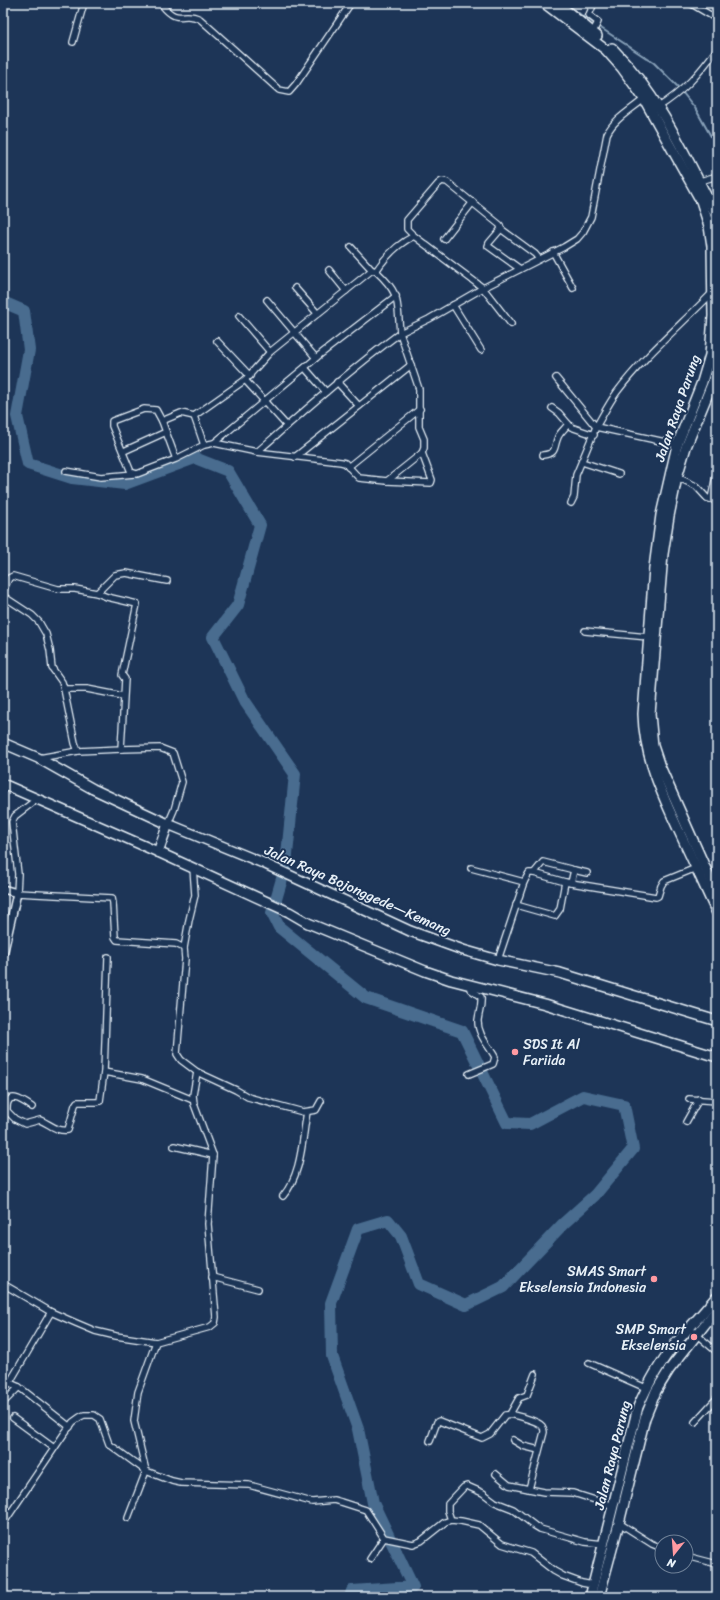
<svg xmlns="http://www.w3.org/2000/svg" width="720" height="1600" viewBox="0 0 720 1600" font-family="Sriracha,sans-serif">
<rect width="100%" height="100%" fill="#1d3557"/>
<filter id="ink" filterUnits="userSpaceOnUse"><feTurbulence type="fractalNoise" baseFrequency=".025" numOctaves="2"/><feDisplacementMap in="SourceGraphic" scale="8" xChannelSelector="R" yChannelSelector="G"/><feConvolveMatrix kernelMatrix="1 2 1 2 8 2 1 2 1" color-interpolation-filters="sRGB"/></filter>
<g filter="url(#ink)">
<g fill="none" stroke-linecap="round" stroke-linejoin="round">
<polyline stroke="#88a1b9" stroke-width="2" points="566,3 581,15 654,63 679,88 695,108 717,147"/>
<polyline stroke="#486c8f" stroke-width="12" points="3,302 24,311 29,350 17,416 28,464 72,478 125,484 195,458 228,471 260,525 238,605 213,637 244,700 295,774 286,865 272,913 279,927 366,998 462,1031 507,1123 530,1124 583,1096 624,1105 633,1149 595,1195 563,1224 503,1287 466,1305 419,1284 401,1236 388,1220 358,1229 331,1303 332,1356 358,1429 373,1503 413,1587 352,1591 350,1597"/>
<g stroke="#e8f1f8" stroke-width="8">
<g id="minor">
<path d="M 163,3 L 162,5 C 179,26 182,10 200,19 L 279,90 L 289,92 L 296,84 L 351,3"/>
<polyline points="690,3 717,19"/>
<polyline points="593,32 598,22 589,15 594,3"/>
<polyline points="73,42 84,3"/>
<path d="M 657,108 C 684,91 699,74 717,49"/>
<polyline points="697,182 717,176"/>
<polyline points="501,229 535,254 539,259"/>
<polyline points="414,236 483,288 511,324"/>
<polyline points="444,239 473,202"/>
<polyline points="351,247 372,270"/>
<polyline points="553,252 573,288"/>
<polyline points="329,270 346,291"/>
<polyline points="295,288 317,313"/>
<polyline points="267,300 316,358"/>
<polyline points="453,305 481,350"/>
<polyline points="239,316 270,352"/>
<polyline points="217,341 250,376"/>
<polyline points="305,368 326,392"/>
<path d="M 556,378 L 596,427 C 603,415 609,403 617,392 C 644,356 680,326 712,293"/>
<polyline points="245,380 287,426"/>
<polyline points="337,382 359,406"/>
<polyline points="552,408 559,413 571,427 594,435"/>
<polyline points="162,421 181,413 194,416"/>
<polyline points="214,443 322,353 396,296"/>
<polyline points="204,445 194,416 245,380 270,352 372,270 376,271"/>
<polyline points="124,451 166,432"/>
<path d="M 257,452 C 304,411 350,370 400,333 C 397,301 401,294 376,271 C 386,256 397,244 414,236 L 407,229 L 407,220 L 438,184 L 442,181 L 447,182 L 500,225 L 501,229 L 489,243 L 488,246 L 520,269"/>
<path d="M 543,455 C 558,453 553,448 558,437 C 560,432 565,429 568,424"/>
<polyline points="295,457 411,365"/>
<path d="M 176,459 L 162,421 L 156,410 L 144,409 L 112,421 L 112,426 L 131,472 L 137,474 L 176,459 L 204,445 L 214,443 L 257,452 L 341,462 L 345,463 L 359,478 L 387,481 L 422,453 L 424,448 L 424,439 L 419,427 L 419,389 L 400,333 L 429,319 L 483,288 L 564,247 L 577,239 L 583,232 L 591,217 L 607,134 C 614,119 631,110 644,99"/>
<polyline points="582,462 619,474"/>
<polyline points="348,467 420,409"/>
<polyline points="66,471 101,477 134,474"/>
<polyline points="677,477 696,486 707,498 717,501"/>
<polyline points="387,481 431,483 432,480 422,453"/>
<polyline points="711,499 716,476"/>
<polyline points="571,503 574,497 576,475 596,427 679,445"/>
<polyline points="3,591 9,578 13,576 58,589 75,589 97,593 107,597 137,604 122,675 125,679 121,749 78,751 39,758"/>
<polyline points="97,593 115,575 126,573 167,581"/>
<polyline points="3,596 32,615 39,622 46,634 50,650 52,668 62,682 64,689 75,743 78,751"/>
<polyline points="585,631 648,637"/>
<polyline points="64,689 87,689 123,696"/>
<polyline points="121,749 160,748 173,753 182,782 174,810 168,824"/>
<polyline points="32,803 15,816 12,822 18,874 17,893 112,898 113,903 115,937 117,940 176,944 184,948 185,959 177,1054 181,1060 197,1072 236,1090 248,1097 303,1112 316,1110 321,1101"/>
<polyline points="471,868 524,882"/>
<polyline points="534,873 543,862 574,870"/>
<polyline points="571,883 574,870 587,873"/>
<polyline points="516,905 555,916 560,909 565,882"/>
<polyline points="184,948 189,920 195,895 193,868"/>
<polyline points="498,960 524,882 529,873 534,873 565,882 656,897 658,896 661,886 664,881 696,868"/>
<polyline points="104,1072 142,1079 193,1100"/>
<path d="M 469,1074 L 493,1064 L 495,1057 C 489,1046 477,1034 478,1020 C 479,1012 482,1005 481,997 L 470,989 L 470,984"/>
<polyline points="689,1099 717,1101"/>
<path d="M 32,1107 C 22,1100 6,1089 7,1111 L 15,1119 L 25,1124 L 40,1120 C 50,1124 57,1132 68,1130 L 75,1105 L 77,1102 L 97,1102 L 100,1101 L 104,1072 L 108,957"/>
<polyline points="686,1122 699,1099"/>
<polyline points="174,1146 213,1155"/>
<path d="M 283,1196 C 302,1174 302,1140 307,1112"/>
<polyline points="212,1277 258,1289"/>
<polyline points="3,1284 51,1312 76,1323 95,1331 116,1336 156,1342 210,1327 215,1323 216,1317 208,1224 213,1155 194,1104 193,1095 197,1072"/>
<polyline points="689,1328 717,1352"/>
<polyline points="589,1363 646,1388"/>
<polyline points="3,1380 19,1387 70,1427"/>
<polyline points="10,1382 51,1312"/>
<polyline points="3,1403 19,1387"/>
<polyline points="510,1414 519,1398 527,1395 535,1374"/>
<polyline points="13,1418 54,1448"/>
<polyline points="695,1422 717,1398"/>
<polyline points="513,1440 523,1446 539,1450"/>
<path d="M 430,1441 L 437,1422 L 439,1421 L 482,1438 L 490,1434 L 505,1415 C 512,1413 538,1421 542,1426 C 544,1429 544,1429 544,1432 L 529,1489 L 544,1492 L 573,1493 L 614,1506"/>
<polyline points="496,1474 509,1485 529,1489"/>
<polyline points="128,1518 146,1471 134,1421 138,1392 156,1342"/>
<polyline points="451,1520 448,1511 448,1504 464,1487 467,1486 483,1493 495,1502 513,1509 535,1526 540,1529 585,1542 604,1544"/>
<polyline points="619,1523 652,1544 662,1548"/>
<polyline points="3,1524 64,1434 73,1422 80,1417 84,1415 94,1415 100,1419 109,1444 146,1471 172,1481 181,1483 249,1485 312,1502 334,1500 341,1502 366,1510 384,1538 413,1544 421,1541 445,1522 451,1520 461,1521 479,1525 502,1544 531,1553 554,1571 563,1576 582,1583 593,1585"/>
<polyline points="686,1556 717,1564"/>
<polyline points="370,1559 384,1538"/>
</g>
</g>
<g stroke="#e8f1f8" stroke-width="10">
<polyline id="tertiary" points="3,889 17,893 3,955"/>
</g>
<g stroke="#e8f1f8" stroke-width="12">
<g id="trunk">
<path d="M 544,3 L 606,50 L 622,68 L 635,86 L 644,99 L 701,201 L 709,226 L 712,246 L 713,316 L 710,355 L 702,382 L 677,445 L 661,515 L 654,568 L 643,714 C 644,760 666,803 685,844 C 696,867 706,890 717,913"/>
<polyline points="557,3 597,36"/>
<path d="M 612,48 C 658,94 686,156 715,213 L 717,221"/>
<polyline points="717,366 712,384 686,447 677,477 669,516 663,554 650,714 653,746 659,764 717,894"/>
<polyline points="3,743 38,758 93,789 168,824 263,863 410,931 463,950 498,960 560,973 717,1021"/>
<polyline points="3,784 158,852 289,912 308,923 425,971 451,980 545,1004 717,1057"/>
<polyline points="158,852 168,824"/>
<path d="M 590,1597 L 638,1407 C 648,1384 660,1362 676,1343 C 690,1327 704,1312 717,1296"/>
<polyline points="599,1597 619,1523 645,1418 656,1391 669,1370 717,1309"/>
</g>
</g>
<use href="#minor" stroke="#1d3557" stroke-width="5.5"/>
<use href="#tertiary" stroke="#1d3557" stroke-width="7"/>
<use href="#trunk" stroke="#1d3557" stroke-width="9"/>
</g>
</g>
<g fill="#ff9aa2" stroke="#1d3557" stroke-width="1.5">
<circle cx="515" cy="1052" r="4"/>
<circle cx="654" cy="1279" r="4"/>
<circle cx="694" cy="1337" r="4"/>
</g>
<g text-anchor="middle" stroke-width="4" stroke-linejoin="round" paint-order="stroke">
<g font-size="14" fill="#e8f1f8" stroke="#1d3557">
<text transform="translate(677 408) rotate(-71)" y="5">Jalan Raya Parung</text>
<text transform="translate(358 890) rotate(24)" y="5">Jalan Raya Bojonggede—Kemang</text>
<text transform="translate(612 1455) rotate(-76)" y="5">Jalan Raya Parung</text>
</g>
<g font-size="14" fill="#e8f1f8" stroke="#1d3557" text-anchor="end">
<text x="523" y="1049" text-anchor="start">SDS It Al<tspan x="523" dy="16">Fariida</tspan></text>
<text x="646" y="1276">SMAS Smart<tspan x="646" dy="16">Ekselensia Indonesia</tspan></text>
<text x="686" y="1334">SMP Smart<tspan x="686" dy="16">Ekselensia</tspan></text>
</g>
</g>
<rect width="720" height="1600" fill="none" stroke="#1d3557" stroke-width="16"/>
<rect x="8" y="8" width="704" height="1584" fill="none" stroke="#e8f1f8" stroke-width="1.5" filter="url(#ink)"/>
<g transform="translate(674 1554) rotate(197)"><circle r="19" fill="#1d3557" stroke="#6e8097"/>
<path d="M0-3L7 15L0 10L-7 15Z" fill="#ff9aa2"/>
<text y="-6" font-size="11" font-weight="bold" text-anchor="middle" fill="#e8f1f8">N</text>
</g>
</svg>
